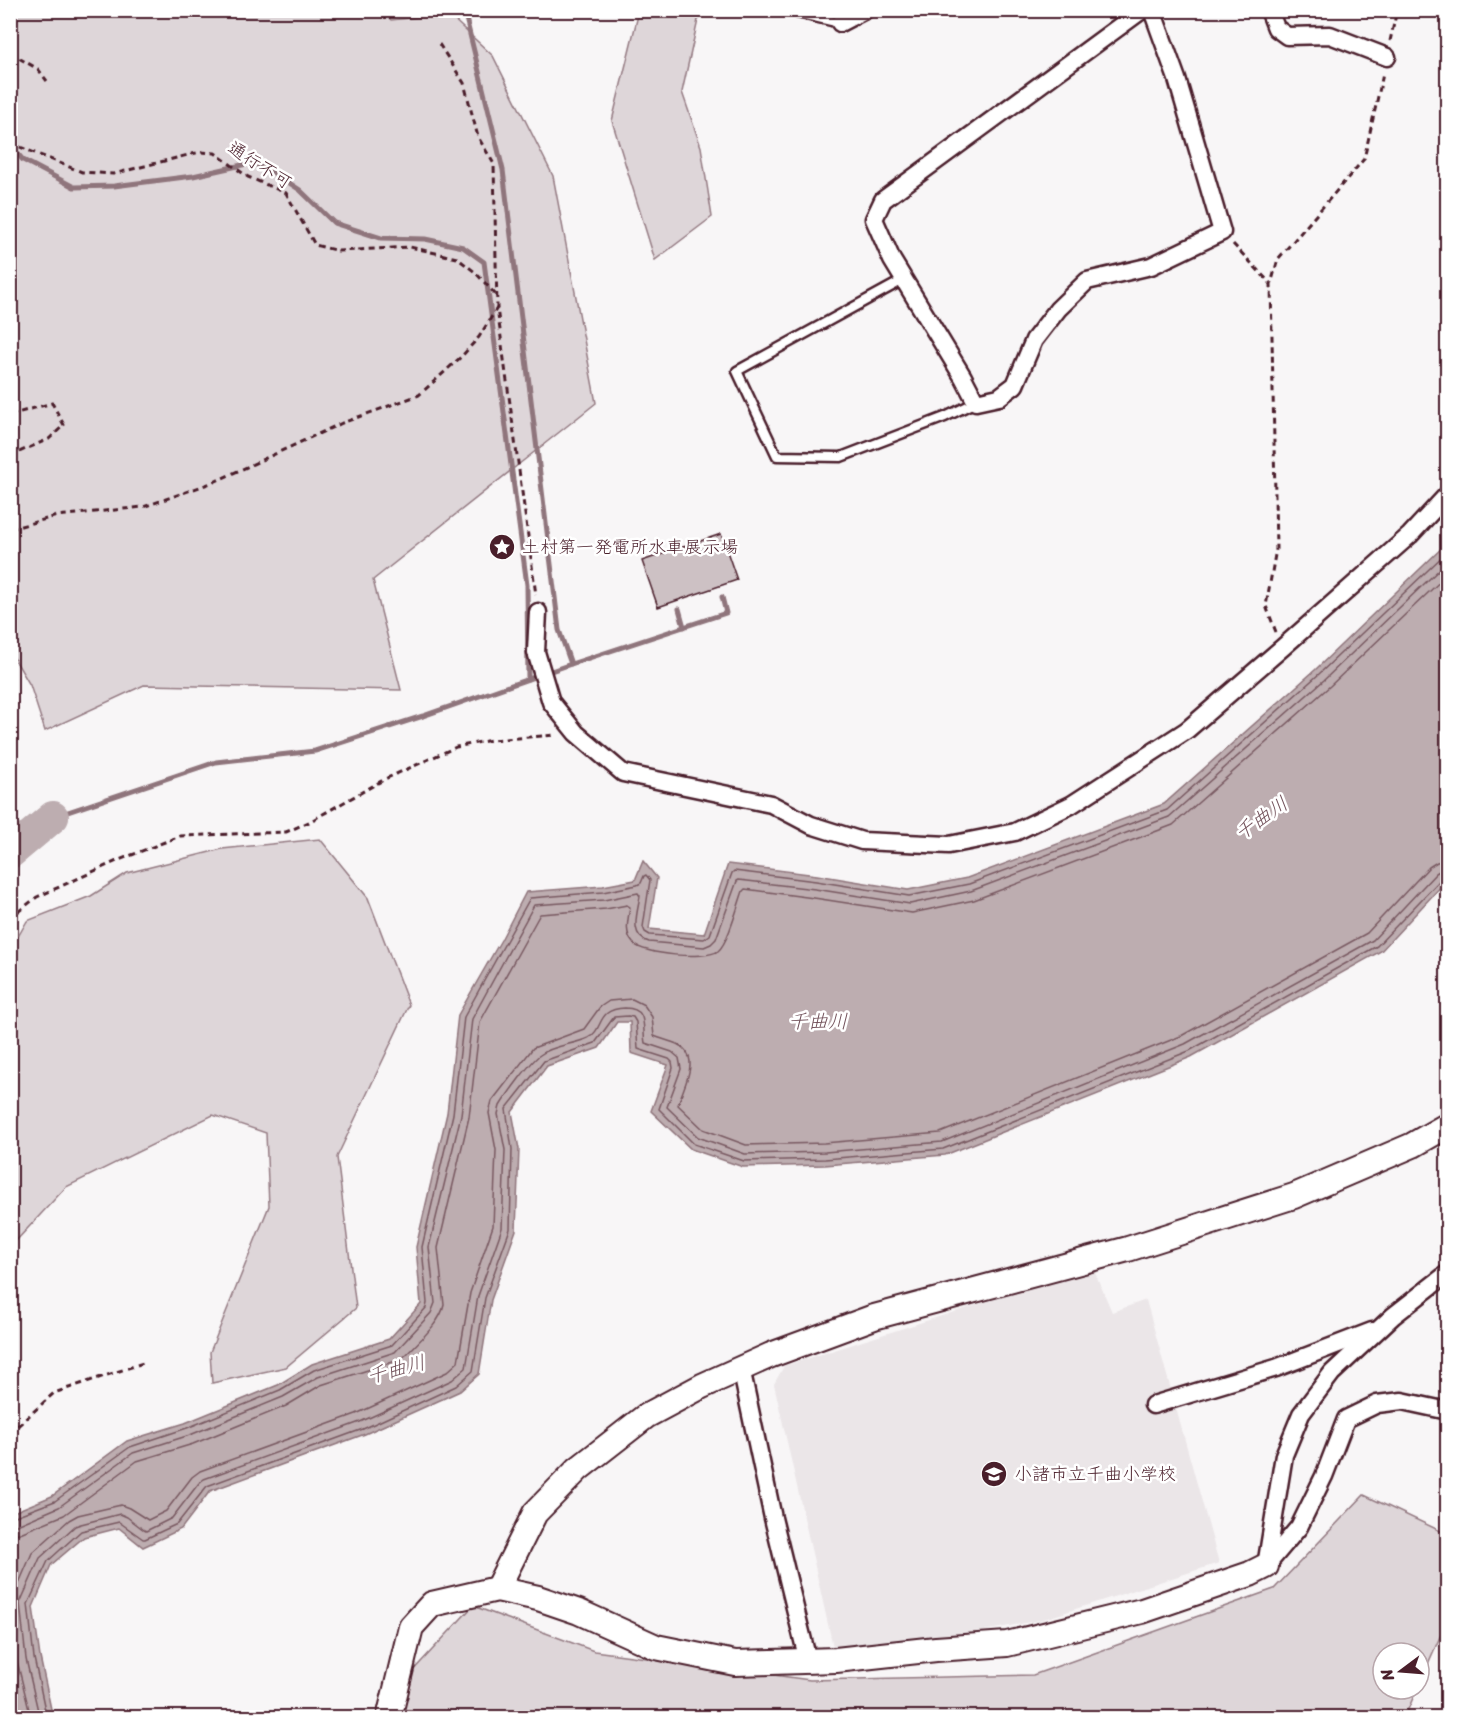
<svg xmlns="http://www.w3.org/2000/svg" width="1458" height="1728" viewBox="0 0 1458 1728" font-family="Sriracha,'Klee One',sans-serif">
<rect width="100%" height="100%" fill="#f8f6f7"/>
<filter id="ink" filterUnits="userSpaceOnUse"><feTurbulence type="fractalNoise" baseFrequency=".0167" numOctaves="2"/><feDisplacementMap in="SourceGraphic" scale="12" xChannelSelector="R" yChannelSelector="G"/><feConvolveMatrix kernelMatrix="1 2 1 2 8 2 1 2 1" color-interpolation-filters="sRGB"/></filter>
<g filter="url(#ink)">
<polygon fill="#ebe6e8" points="1093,1268 1112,1312 1146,1300 1219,1563 1041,1620 836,1660 774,1384 784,1366"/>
<g fill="#ded6d9" stroke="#947a82" stroke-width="1.5">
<polygon points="382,10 391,20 448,14 493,56 553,176 596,403 373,580 401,690 144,685 45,731 30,685 11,653 11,11"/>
<polygon points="639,11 700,11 682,92 701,147 712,217 655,260 612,121"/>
<polygon points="320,839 368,898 409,1005 337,1157 356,1308 286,1367 212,1383 210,1352 269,1206 266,1133 213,1115 66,1187 14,1243 11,1244 11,949 27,921 91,896 127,873 222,849"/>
<polygon points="1364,1495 1447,1534 1447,1621 1419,1684 1419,1653 1383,1653 1383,1689 1417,1689 1406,1714 1431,1717 382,1718 382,1704 473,1606 594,1651 810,1680 1033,1675 1274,1589"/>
</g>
<polygon fill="#bdadb0" stroke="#8f747b" stroke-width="1.5" points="1447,543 1447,880 1381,951 1191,1057 945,1155 825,1165 743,1167 691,1149 651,1111 668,1065 631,1053 630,1022 617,1022 599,1048 547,1066 512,1112 519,1149 516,1230 491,1300 479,1374 460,1391 365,1434 210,1491 181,1529 143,1547 119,1528 84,1537 51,1565 33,1607 40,1657 51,1709 57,1717 11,1717 11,1513 52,1496 127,1441 185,1423 278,1385 312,1364 389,1339 421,1304 416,1247 447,1113 458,1015 501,940 526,892 603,886 635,880 643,861 657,878 649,929 704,934 728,864 817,875 908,890 967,878 1164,804 1315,670"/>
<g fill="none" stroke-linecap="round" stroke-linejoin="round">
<g stroke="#785860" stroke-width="1.5">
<polyline points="10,1518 55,1501 130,1447 187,1428 280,1390 314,1370 392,1345 426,1308 427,1303 422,1247 453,1114 464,1017 530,898 603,892 637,885 641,883 644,876 646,875 650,880 643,927 645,932 650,935 704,939 710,935 732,873 734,871 816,881 909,896 969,884 1167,810 1319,674 1448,551"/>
<path d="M 10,1525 L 17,1525 L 59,1507 L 133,1453 L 190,1435 L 283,1397 L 318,1377 L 395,1352 L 431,1313 L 435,1303 L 429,1247 L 461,1115 L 472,1019 L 534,905 L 604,900 L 638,893 L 640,896 C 638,912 628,936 649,942 L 704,947 L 711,944 L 716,939 L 737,881 L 739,880 L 815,889 L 910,904 L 971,891 L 1169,817 L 1324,680 L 1448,561"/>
<path d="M 10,1534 L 20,1533 L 64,1515 L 137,1461 L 193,1444 L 286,1406 L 321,1385 L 399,1360 L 406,1355 C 418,1342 441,1322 444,1305 L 438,1248 L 469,1117 L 480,1022 L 540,914 L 606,909 L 627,905 L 630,907 C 628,920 624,933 633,943 C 643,955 706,960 718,951 C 728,943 738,905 743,891 L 745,889 L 814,898 L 912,913 L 974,900 L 1173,825 L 1330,686 L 1448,574"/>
<path d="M 31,1718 L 17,1661 L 11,1606 L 13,1597 L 32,1553 L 69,1520 L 78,1515 L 121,1505 L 129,1508 L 148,1520 L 166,1511 L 192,1477 L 200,1471 L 356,1414 L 447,1372 L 458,1362 L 470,1293 L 493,1226 L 496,1150 L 489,1113 L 492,1101 L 533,1048 L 584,1029 L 600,1007 L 609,1001 L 632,999 L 644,1005 L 652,1017 L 654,1036 C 661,1039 670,1041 677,1044 C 703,1057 683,1086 678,1105 L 703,1129 L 746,1145 L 824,1143 L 940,1133 L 1181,1036 L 1367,933 L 1429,867 L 1437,862 L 1448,860"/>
<path d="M 41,1718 L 38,1711 L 26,1659 L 20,1603 L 40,1558 L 75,1526 L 81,1524 L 120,1514 L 127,1517 L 144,1530 L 146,1531 L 172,1518 L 199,1483 L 204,1479 L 360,1422 L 452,1380 L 466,1368 L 478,1296 L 502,1228 L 505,1150 L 498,1114 L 500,1106 C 506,1096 531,1061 540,1055 C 553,1045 573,1045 588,1038 C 605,1029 595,1009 625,1008 C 649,1008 642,1028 645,1043 L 672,1052 L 679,1058 L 681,1069 L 667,1107 L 698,1137 L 745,1154 L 825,1152 L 942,1142 L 1185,1044 L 1373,940 L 1436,873 L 1441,870 L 1448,869"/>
<polyline points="50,1718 45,1710 34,1658 28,1604 48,1561 81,1531 119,1522 143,1539 145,1539 177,1524 207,1486 363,1429 456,1386 473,1371 485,1298 510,1229 512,1149 506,1109 544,1061 595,1043 614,1017 628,1016 633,1017 636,1022 638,1049 669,1059 672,1062 673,1068 659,1109 694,1144 744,1161 825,1159 943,1149 1189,1051 1377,946 1441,879 1448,877"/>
</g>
<g stroke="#8f747b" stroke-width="5">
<polyline points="464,10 503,170 559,630 571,664"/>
<polyline points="10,145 23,160 74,187 114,186 193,176 251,163 265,167 300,190 334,223 381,238 425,239 463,247 484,262 527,585 528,679"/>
<polyline points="679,609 684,627"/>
<polyline points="53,817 216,762 315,751 423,716 571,664 726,613 722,597"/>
</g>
<polyline stroke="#bdadb0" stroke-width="32" points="10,853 53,817"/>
</g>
<polygon fill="#cdc1c4" stroke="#4a1f2b" stroke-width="1.5" points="721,534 737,580 658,607 642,561"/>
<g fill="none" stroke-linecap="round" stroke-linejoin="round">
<g stroke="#4a1f2b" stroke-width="13">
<g id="lane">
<polyline points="784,10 840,23"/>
<polyline points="905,279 737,371 777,456 841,457 945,417 976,402"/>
</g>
</g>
<g stroke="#4a1f2b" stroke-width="21">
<g id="street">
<polyline points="1142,10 883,200 874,219 892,260 963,377 976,402 999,397 1015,385 1034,340 1058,309 1087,281 1151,266 1222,232 1177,79 1152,10"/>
<polyline points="1269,10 1276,28 1287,36 1330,35 1387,57"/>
<polyline points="840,23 865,10"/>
<polyline points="538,612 536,652 551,702 576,733 623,773 771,804 811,825 862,841 949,845 1015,832 1071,805 1187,730 1282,648 1410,535 1448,494"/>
<polyline points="741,1368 773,1518 808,1661"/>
<polyline points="1153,1405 1276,1368 1372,1331"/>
<polyline points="1266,1566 1284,1455 1301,1414 1332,1373 1393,1316 1448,1273"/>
<polyline points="1266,1566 1299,1527 1324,1476 1346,1419 1377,1404 1402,1401 1448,1411"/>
</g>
</g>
<g stroke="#4a1f2b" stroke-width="28">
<g id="secondary">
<polyline points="497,1589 535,1513 578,1469 646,1416 702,1386 771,1355 874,1317 1128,1249 1294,1196 1413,1145 1448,1125"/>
<polyline points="389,1718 411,1627 432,1604 497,1589 538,1598 579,1612 656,1647 735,1663 836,1660 936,1649 1007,1644 1142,1611 1250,1574 1266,1566"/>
</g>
</g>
<g stroke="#4a1f2b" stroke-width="3" stroke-dasharray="6 4.5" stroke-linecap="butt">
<polyline points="1390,41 1397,10"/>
<polyline points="439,44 464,83 478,137 494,164 497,308 536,595"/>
<polyline points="10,53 38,69 47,81"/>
<polyline points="10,143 82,172 113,174 200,152 215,153 248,177 286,193 315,245 338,251 410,247 457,258 475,272 496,295"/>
<polyline points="1233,244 1271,284"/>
<polyline points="10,415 52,403 64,425 49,439 10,456"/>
<polyline points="10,529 57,516 143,507 214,482 342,423 419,395 461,357 479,337 497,308"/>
<polyline points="1276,632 1266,606 1276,549 1271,284 1278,259 1364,159 1383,74"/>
<polyline points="10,918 37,897 119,860 180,836 286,832 309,822 385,779 456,747 491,740 556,735"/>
<polyline points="10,1433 54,1393 143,1363"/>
</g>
<use href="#lane" stroke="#fff" stroke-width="8"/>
<use href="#street" stroke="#fff" stroke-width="16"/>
<use href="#secondary" stroke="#fff" stroke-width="24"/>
</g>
</g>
<defs>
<g id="sight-disc" transform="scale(1.35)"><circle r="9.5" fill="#4a1f2b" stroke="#fff"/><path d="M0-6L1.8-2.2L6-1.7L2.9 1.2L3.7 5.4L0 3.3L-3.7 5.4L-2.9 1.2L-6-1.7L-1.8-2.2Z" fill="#fff"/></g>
<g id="school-disc" transform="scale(1.35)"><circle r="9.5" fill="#4a1f2b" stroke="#fff"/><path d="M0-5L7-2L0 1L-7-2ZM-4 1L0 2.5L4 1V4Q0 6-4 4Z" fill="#fff"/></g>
</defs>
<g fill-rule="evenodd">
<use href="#sight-disc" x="502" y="547"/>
<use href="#school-disc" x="994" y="1474"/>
</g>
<g text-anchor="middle" stroke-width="5" stroke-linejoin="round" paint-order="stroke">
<g font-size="18" fill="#4a1f2b" stroke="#fff">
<text transform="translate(260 165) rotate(33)" y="6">通行不可</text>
</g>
<g font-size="18" fill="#4a1f2b" stroke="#fff" text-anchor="start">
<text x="522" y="553">土村第一発電所水車展示場</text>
<text x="1014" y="1480">小諸市立千曲小学校</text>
</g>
<g font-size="20" font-style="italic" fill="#72515a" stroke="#fff">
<text transform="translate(1261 818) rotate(-35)" y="7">千曲川</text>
<text x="818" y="1028">千曲川</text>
<text transform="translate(396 1369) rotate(-15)" y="7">千曲川</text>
</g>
</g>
<rect width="1458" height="1728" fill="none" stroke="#fff" stroke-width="36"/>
<rect x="18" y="18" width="1422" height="1692" fill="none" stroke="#4a1f2b" stroke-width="2" filter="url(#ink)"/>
<g transform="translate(1401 1671) rotate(254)"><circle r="28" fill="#ffffff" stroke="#b7a5aa" stroke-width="1.5"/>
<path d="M0-4.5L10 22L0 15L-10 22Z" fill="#4a1f2b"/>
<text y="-9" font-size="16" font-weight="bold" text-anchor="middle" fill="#4a1f2b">N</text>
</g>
</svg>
